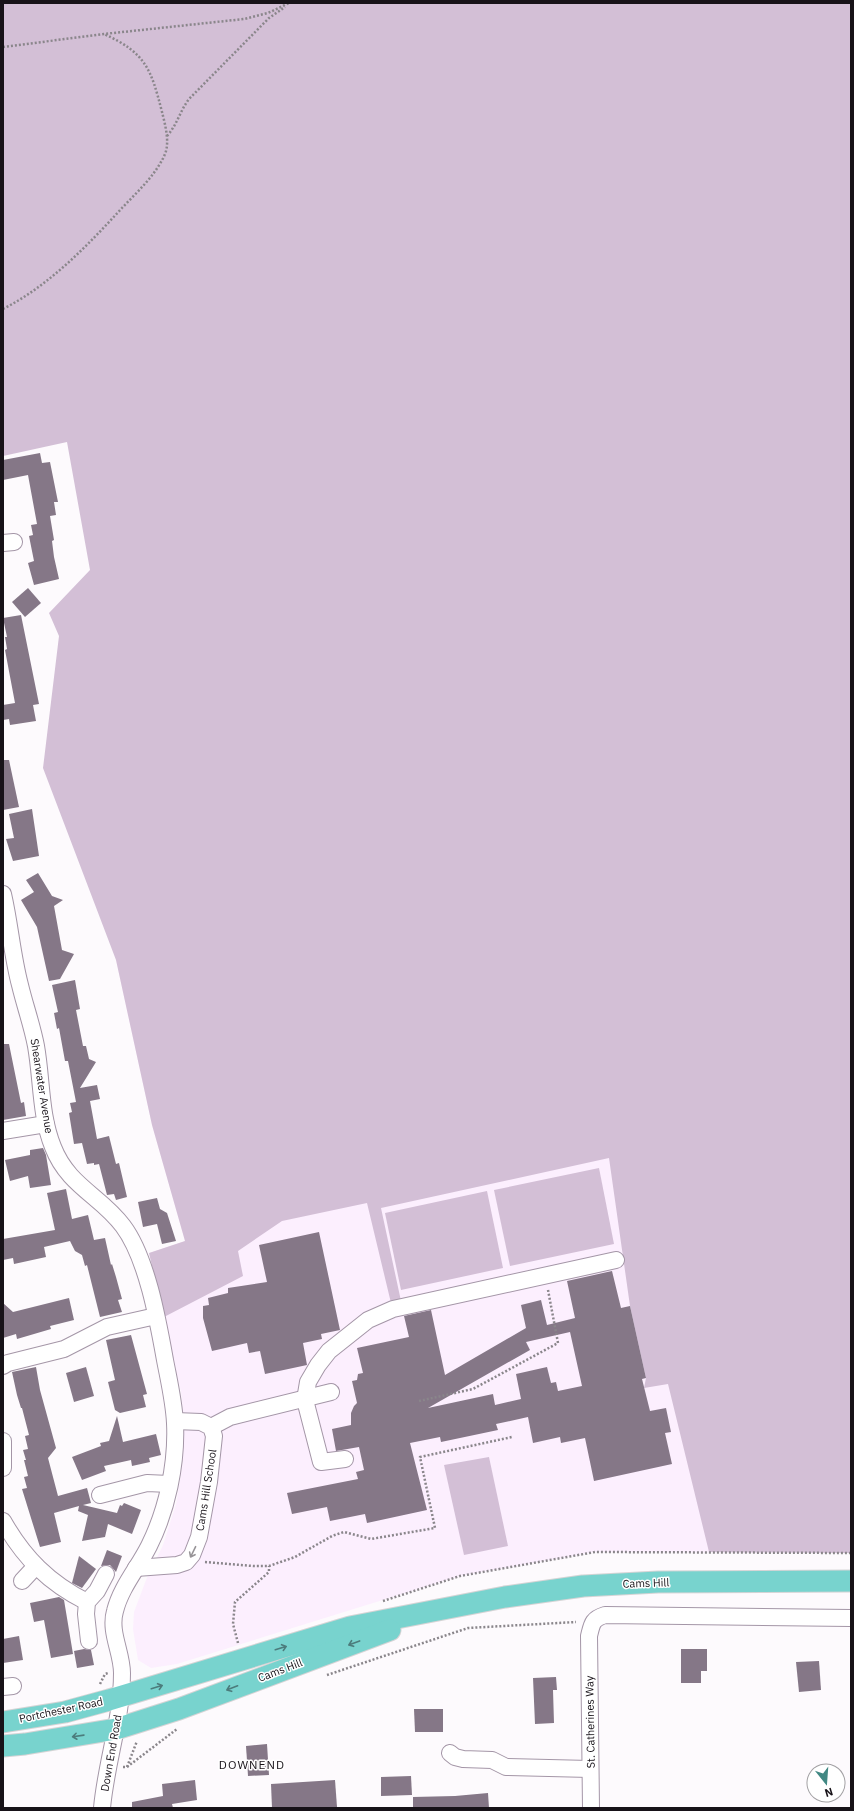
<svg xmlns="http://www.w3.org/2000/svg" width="854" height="1811" viewBox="0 0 854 1811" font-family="'IBM Plex Sans',sans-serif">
<rect width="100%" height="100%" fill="#fdfafd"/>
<polygon fill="#fceffe" points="627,832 851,1553 595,1552 460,1576 177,1664 151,1668 138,1660 133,1629 134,1612 146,1580 163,1545 176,1504 183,1462 184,1418 181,1392 149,1253 185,1241 152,1125 116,960"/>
<g fill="#d3bfd6">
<polygon points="3,3 851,3 851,1553 709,1552 668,1384 644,1388 646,1378 630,1306 609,1158 381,1208 401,1301 391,1303 367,1203 282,1221 238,1251 243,1276 164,1317 149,1253 185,1241 152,1125 116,960 43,768 59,636 49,613 90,570 67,442 3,456"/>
<polygon points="599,1168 614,1244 510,1266 494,1190"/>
<polygon points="487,1191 503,1268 401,1290 385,1213"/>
<polygon points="489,1457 508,1546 464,1555 444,1465"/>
</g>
<g fill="#857787" fill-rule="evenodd">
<polygon points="40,453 42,463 50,462 58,502 54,502 56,515 50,516 54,540 52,541 54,557 59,579 34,585 28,563 34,561 29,536 33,535 31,525 37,524 28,475 3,480 3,460"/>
<polygon points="28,588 41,603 25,617 12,602"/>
<polygon points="21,615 39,704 33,705 36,721 10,725 9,719 3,720 3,705 15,703 5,650 7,649 5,637 7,637 3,618"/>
<polygon points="3,760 9,760 19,807 3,810"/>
<polygon points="32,809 39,856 13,861 6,839 14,838 9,814"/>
<polygon points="38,873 52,896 63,900 54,906 62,950 74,954 60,979 49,981 37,927 21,900 34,892 26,880"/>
<polygon points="75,980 80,1009 76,1010 83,1046 86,1046 89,1059 96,1062 80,1088 97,1085 100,1099 90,1101 97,1139 109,1136 116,1164 119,1163 127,1197 116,1200 114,1194 107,1195 99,1164 94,1165 94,1163 87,1164 82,1143 74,1144 69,1113 72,1112 70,1103 76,1102 68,1061 65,1061 59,1028 57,1029 54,1013 58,1012 52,985"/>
<polygon points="3,1044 9,1044 21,1103 24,1102 26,1116 3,1120"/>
<polygon points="43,1148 46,1155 51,1185 30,1188 28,1176 10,1181 5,1160 30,1155 30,1150"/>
<polygon points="66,1189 72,1219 88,1215 94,1240 105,1238 111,1265 112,1264 116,1277 122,1299 118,1300 122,1312 100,1317 87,1265 85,1266 82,1255 75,1251 70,1241 44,1247 46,1257 14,1264 13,1258 3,1260 3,1239 55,1230 47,1193"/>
<polygon points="157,1198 160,1209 167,1213 176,1241 162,1244 157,1224 143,1227 138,1202"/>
<polygon points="319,1232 340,1330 321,1334 322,1339 303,1343 307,1365 265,1374 260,1351 249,1353 247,1343 212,1351 203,1318 203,1306 209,1305 208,1298 228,1293 228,1288 267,1282 259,1245"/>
<path d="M 612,1271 L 621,1308 L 630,1306 L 646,1378 L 642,1379 L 650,1411 L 666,1408 L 671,1432 L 665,1433 L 672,1464 L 594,1481 L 585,1438 L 561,1443 L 560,1437 L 533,1443 L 528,1417 L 496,1424 L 498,1430 L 441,1442 L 440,1437 L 410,1443 L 427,1510 L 367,1523 L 365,1514 L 330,1521 L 327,1507 L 292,1514 L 287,1493 L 358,1479 L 356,1472 L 364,1470 L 359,1447 L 336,1451 L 332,1429 L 351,1425 L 351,1413 L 354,1406 L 357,1403 L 352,1381 L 357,1380 L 358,1374 L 363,1373 L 357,1348 L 409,1337 L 404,1316 L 431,1310 L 445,1375 L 526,1328 L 521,1305 L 541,1300 L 547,1325 L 575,1318 L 567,1281 ZM 570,1332 L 582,1386 L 558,1391 L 556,1382 L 551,1383 L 547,1367 L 516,1374 L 521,1399 L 495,1405 L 493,1394 L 428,1408 L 530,1350 L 526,1342 Z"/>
<polygon points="69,1298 74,1320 50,1326 51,1329 17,1339 16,1334 3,1338 3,1303 13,1312"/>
<polygon points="131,1335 147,1394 143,1395 146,1407 120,1413 115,1410 108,1382 115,1380 106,1340"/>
<polygon points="36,1367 40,1390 56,1448 48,1458 58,1496 87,1488 91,1503 83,1505 117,1513 120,1505 122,1506 124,1503 141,1510 132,1534 108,1524 105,1537 82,1541 88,1515 78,1511 79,1506 54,1513 61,1542 40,1547 22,1489 27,1488 24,1477 28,1476 24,1460 26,1460 23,1450 28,1449 25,1436 29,1435 22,1408 21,1408 17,1395 12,1372"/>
<polygon points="86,1367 94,1396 74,1402 66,1373"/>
<polygon points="117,1416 123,1442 156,1434 161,1455 149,1458 150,1462 132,1466 131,1460 104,1466 106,1471 82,1480 72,1457 101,1446 100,1443 109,1441"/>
<polygon points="107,1550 122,1556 116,1572 110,1565 101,1566"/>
<polygon points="79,1556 96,1569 82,1588 72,1583"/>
<polygon points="59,1597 64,1600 73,1654 51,1658 44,1620 34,1622 30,1603"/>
<polygon points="19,1636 23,1660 3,1663 3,1639"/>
<polygon points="84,1649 91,1650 94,1665 77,1668 74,1651"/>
<polygon points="681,1649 707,1649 707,1671 701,1671 701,1683 681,1683"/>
<polygon points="819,1661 821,1690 799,1692 796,1662"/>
<polygon points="556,1677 557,1690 553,1690 554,1723 535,1724 533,1678"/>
<polygon points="414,1709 443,1709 443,1732 415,1732"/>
<polygon points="267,1744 269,1775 248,1776 246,1746"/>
<polygon points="411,1776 412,1795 381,1796 381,1777"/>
<polygon points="195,1780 197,1800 172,1804 173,1808 132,1808 132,1802 163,1796 162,1784"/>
<polygon points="335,1780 337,1807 272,1808 271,1784"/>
<polygon points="488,1793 489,1808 413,1808 413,1797 455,1796"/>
</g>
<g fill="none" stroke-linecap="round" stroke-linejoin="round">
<g stroke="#a496a7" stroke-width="18">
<g id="minor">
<polyline points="3,543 14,542"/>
<path d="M 3,894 C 10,924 12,955 20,985 C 25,1006 32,1025 36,1046 C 42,1080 40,1115 53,1147 C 68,1186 101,1196 123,1226 C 147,1258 158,1321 165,1360 C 169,1381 174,1402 175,1423 C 177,1464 167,1510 149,1546 C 138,1568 121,1587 115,1611 C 109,1632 122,1652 122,1673 C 122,1719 106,1763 102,1808"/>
<polyline points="3,1131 46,1124"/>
<polyline points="3,1366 8,1363 64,1349 107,1327 156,1316"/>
<polyline points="211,1427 230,1417 331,1392"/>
<polyline points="3,1441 3,1468"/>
<polyline points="345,1459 321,1462 305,1400 308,1382 318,1365 329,1351 368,1320 393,1309 616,1260"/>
<polyline points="100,1495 147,1483 169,1484"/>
<path d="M 3,1521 C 24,1558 49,1583 87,1602"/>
<polyline points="136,1568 177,1565 186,1562 192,1555 199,1537 209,1482 214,1436 211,1427 201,1422 175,1421"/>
<polyline points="22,1581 36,1566"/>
<polyline points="89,1641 86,1614 87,1602 97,1591 106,1574"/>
<polyline points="3,1687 13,1686"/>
<polyline points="450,1753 455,1757 463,1759 492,1760 506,1767 590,1769"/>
<path d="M 591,1808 L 589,1636 C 592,1624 592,1619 605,1615 L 851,1618"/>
</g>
</g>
<g stroke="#d5d4d5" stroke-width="23">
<g id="major">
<polyline points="3,1722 65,1712 109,1700 350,1627 505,1597 583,1586 658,1582 851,1581"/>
<polyline points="3,1746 25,1744 116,1729 179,1709 390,1630"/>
</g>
</g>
<g stroke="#8a868b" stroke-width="2.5" stroke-dasharray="2 2" stroke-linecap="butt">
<polyline points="3,47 104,34 244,19 268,13 289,3"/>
<path d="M 167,136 C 177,125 180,111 189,99 L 269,18 L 285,7"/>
<path d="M 3,309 C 50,285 87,246 122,208 C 138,191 156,175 165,154 C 170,142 165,124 162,112 C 151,69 146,53 104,34"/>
<polyline points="419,1401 473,1389 558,1343 548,1290"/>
<polyline points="205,1562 253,1566 269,1566 295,1557 332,1536 344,1532 371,1539 435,1528 420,1457 512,1437"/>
<polyline points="383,1601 460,1576 595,1552 851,1553"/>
<polyline points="238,1643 233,1624 235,1602 269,1572 269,1566"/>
<polyline points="327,1675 468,1628 576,1622"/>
<polyline points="100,1684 105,1674 108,1673"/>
<polyline points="123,1767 127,1767 137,1741"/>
<polyline points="127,1767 177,1729"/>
</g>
<use href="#minor" stroke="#fff" stroke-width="16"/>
<use href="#major" stroke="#78d3ce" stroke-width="21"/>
</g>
<defs><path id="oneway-shaft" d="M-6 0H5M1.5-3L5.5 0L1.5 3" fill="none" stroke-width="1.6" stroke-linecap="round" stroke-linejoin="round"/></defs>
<use stroke="#979497" href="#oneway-shaft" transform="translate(193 1552) rotate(116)"/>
<g stroke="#4c7c7c">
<use href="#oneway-shaft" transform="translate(354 1643) rotate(160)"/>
<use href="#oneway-shaft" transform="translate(281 1648) rotate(-17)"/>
<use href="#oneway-shaft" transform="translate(157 1687) rotate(-17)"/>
<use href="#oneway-shaft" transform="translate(232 1688) rotate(159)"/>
<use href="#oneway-shaft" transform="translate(78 1736) rotate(172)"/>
</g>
<g text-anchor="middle" stroke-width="3" stroke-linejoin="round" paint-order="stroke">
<g font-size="11" fill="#171218" stroke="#fff">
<text transform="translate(42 1086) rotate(81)" y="4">Shearwater Avenue</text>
<text transform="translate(206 1490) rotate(-81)" y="4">Cams Hill School</text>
<text transform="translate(646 1583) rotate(-2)" y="4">Cams Hill</text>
<text transform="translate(280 1670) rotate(-21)" y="4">Cams Hill</text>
<text transform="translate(61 1710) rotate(-12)" y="4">Portchester Road</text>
<text transform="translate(590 1722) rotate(-91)" y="4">St. Catherines Way</text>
<text transform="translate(111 1753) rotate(-80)" y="4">Down End Road</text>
</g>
<g font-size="12" letter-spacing="1" fill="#171218" stroke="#fff">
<text x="252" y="1769">DOWNEND</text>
</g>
</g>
<rect width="854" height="1811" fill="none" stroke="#171218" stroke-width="8"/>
<g transform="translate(826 1783) rotate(163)"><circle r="19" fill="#ffffff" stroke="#a2a0a3"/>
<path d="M0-3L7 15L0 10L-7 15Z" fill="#418883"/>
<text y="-6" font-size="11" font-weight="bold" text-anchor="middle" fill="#171218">N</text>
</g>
</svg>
